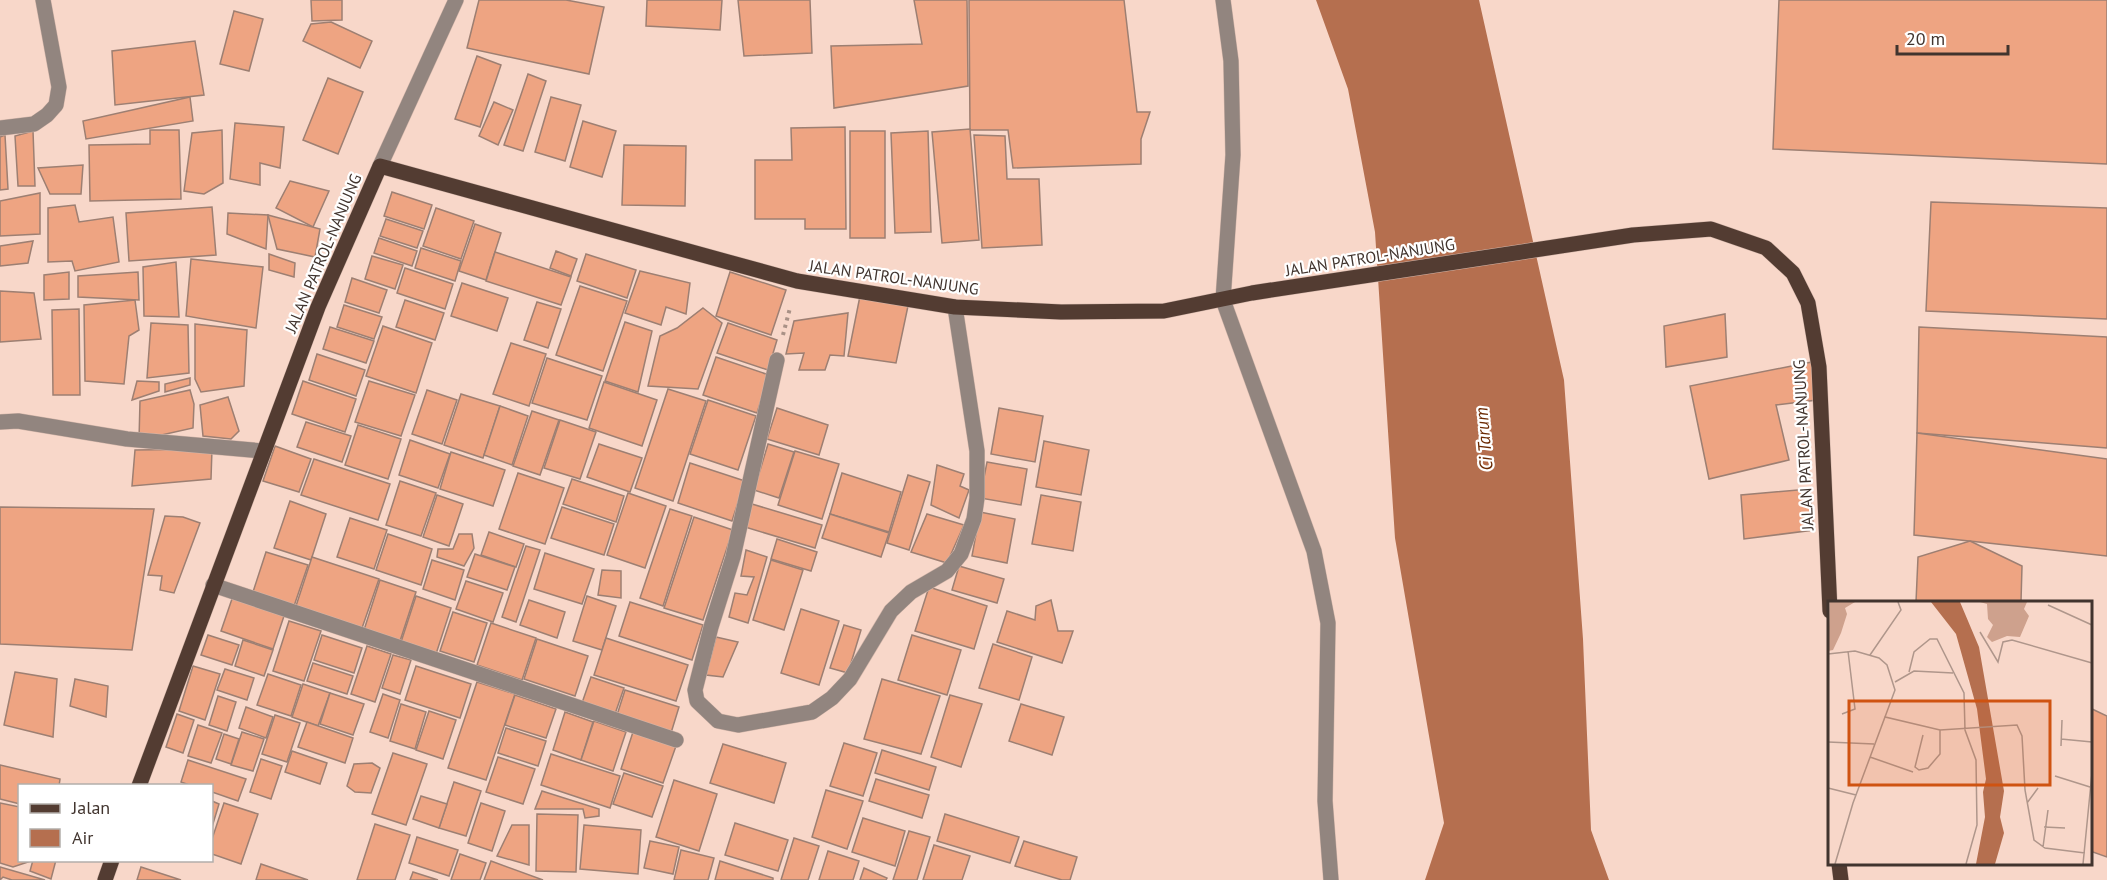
<svg xmlns="http://www.w3.org/2000/svg" width="2107" height="880" viewBox="0 0 2107 880" font-family="'PT Sans',sans-serif">
<rect width="100%" height="100%" fill="#f8d7c9"/>
<polygon fill="#b56f4f" points="1316,0 1479,0 1564,380 1583,639 1591,830 1609,880 1425,880 1444,823 1395,538 1375,232 1348,89"/>
<g fill="#eea482" stroke="#9d7f72" stroke-width="1.5">
<polygon points="311,0 342,0 342,20 312,21"/>
<polygon points="479,0 566,0 604,7 589,74 467,48"/>
<polygon points="647,0 722,0 720,30 646,26"/>
<polygon points="738,0 810,0 812,53 744,56"/>
<polygon points="914,0 967,0 968,86 834,108 831,46 922,44"/>
<polygon points="969,0 1124,0 1137,112 1150,112 1141,139 1141,164 1013,168 1008,130 970,130"/>
<polygon points="1779,0 2107,0 2107,164 1773,149"/>
<polygon points="234,11 263,19 249,71 220,64"/>
<polygon points="331,22 372,41 360,68 303,41 311,24"/>
<polygon points="195,41 204,95 115,105 112,51"/>
<polygon points="477,56 501,65 480,127 455,119"/>
<polygon points="528,74 546,81 523,151 504,145"/>
<polygon points="328,78 363,92 338,154 303,140"/>
<polygon points="190,97 193,121 86,139 83,121"/>
<polygon points="551,97 581,105 565,161 535,152"/>
<polygon points="494,102 513,110 498,145 479,136"/>
<polygon points="583,121 616,131 602,177 570,167"/>
<polygon points="235,123 284,127 280,168 260,163 260,185 230,179"/>
<polygon points="845,127 846,229 805,229 805,219 755,219 755,160 792,160 791,128"/>
<polygon points="970,129 979,240 942,243 932,132"/>
<polygon points="150,130 179,130 181,199 90,201 89,145 150,144"/>
<polygon points="222,130 223,183 204,194 184,191 192,133"/>
<polygon points="33,131 35,186 18,186 15,136"/>
<rect x="850" y="131" width="35" height="107"/>
<polygon points="928,131 931,232 895,233 891,133"/>
<polygon points="5,135 8,189 0,190 0,137"/>
<polygon points="974,135 1005,136 1007,179 1039,179 1042,245 982,248"/>
<polygon points="624,145 686,146 685,206 622,205"/>
<polygon points="83,165 81,194 50,194 38,168"/>
<polygon points="290,181 329,191 313,227 276,208"/>
<polygon points="392,192 432,205 424,229 384,216"/>
<polygon points="40,193 40,234 0,236 0,201"/>
<polygon points="1931,202 2107,208 2107,319 1926,311"/>
<polygon points="75,205 79,222 113,217 119,262 75,271 72,261 48,262 48,208"/>
<polygon points="212,207 216,255 129,261 126,213"/>
<polygon points="436,208 474,221 461,259 423,246"/>
<polygon points="228,213 268,215 266,249 227,234"/>
<polygon points="268,215 320,229 315,257 277,249"/>
<polygon points="386,219 423,231 417,248 380,236"/>
<polygon points="475,224 501,233 486,280 459,271"/>
<polygon points="379,238 417,251 412,266 374,253"/>
<polygon points="33,241 28,263 0,266 0,246"/>
<polygon points="421,248 461,261 455,281 415,268"/>
<polygon points="556,251 577,259 571,276 550,268"/>
<polygon points="495,252 571,277 561,305 486,281"/>
<polygon points="269,254 295,263 294,277 269,270"/>
<polygon points="586,254 636,270 627,298 577,281"/>
<polygon points="372,256 403,265 395,289 365,279"/>
<polygon points="191,259 263,267 256,328 186,316"/>
<polygon points="176,262 179,317 144,316 143,267"/>
<polygon points="405,268 453,284 445,309 397,293"/>
<polygon points="640,271 690,283 686,314 666,307 661,325 625,313"/>
<polygon points="69,272 69,299 44,300 44,275"/>
<polygon points="138,272 139,300 78,297 78,276"/>
<polygon points="730,272 786,290 771,335 716,316"/>
<polygon points="352,278 387,290 379,313 345,302"/>
<polygon points="462,283 508,298 497,331 451,316"/>
<polygon points="580,286 627,301 603,371 556,355"/>
<polygon points="0,291 34,293 41,339 0,342"/>
<polygon points="860,296 908,306 896,363 848,356"/>
<polygon points="135,300 139,330 129,336 124,384 85,381 84,305"/>
<polygon points="405,300 444,313 435,340 396,327"/>
<polygon points="537,302 561,309 548,348 524,340"/>
<polygon points="344,305 382,317 374,339 337,327"/>
<polygon points="703,308 722,323 698,389 648,386 660,336 677,328"/>
<polygon points="79,309 80,395 53,395 52,310"/>
<polygon points="848,313 844,356 830,355 825,370 799,370 804,353 786,354 794,321"/>
<polygon points="1725,314 1727,357 1666,367 1664,326"/>
<polygon points="625,322 652,331 638,392 605,381"/>
<polygon points="151,323 188,325 189,373 147,378"/>
<polygon points="728,323 777,340 768,370 717,353"/>
<polygon points="195,324 247,330 244,386 201,392 195,379"/>
<polygon points="383,326 432,343 416,393 366,376"/>
<polygon points="330,327 374,341 366,363 323,349"/>
<polygon points="1919,327 2107,337 2107,448 1917,433"/>
<polygon points="511,343 546,354 529,406 493,394"/>
<polygon points="317,354 365,370 356,396 309,380"/>
<polygon points="716,357 769,375 757,413 703,395"/>
<polygon points="547,358 602,376 587,420 532,403"/>
<polygon points="1812,362 1817,400 1776,405 1789,460 1709,479 1690,386"/>
<polygon points="190,378 190,385 165,392 165,384"/>
<polygon points="137,381 159,382 159,391 132,400"/>
<polygon points="303,381 356,399 345,432 292,414"/>
<polygon points="369,381 415,395 401,436 355,422"/>
<polygon points="604,382 657,400 642,446 589,428"/>
<polygon points="668,389 706,401 673,501 635,488"/>
<polygon points="190,390 194,404 193,428 139,440 140,401"/>
<polygon points="427,390 457,400 442,444 412,434"/>
<polygon points="461,394 500,406 483,458 444,445"/>
<polygon points="228,397 239,431 231,439 203,436 200,405"/>
<polygon points="708,400 756,416 738,470 690,454"/>
<polygon points="500,406 528,416 512,465 484,455"/>
<polygon points="777,408 828,425 819,455 767,439"/>
<polygon points="999,408 1043,416 1035,462 991,454"/>
<polygon points="532,411 559,420 540,475 513,466"/>
<polygon points="560,420 596,432 580,479 544,468"/>
<polygon points="306,422 351,436 342,462 297,447"/>
<polygon points="358,425 401,439 388,479 345,465"/>
<polygon points="1917,433 2107,459 2107,556 1914,535"/>
<polygon points="410,440 450,454 438,488 399,475"/>
<polygon points="1044,441 1089,450 1081,495 1036,487"/>
<polygon points="599,444 642,458 630,492 587,477"/>
<polygon points="768,444 794,452 779,498 754,490"/>
<polygon points="275,446 311,459 299,492 263,481"/>
<polygon points="212,449 211,479 132,486 135,450"/>
<polygon points="795,451 839,464 822,519 778,505"/>
<polygon points="451,452 505,470 493,506 440,489"/>
<polygon points="314,459 390,484 378,520 301,495"/>
<polygon points="987,462 1027,469 1021,505 980,498"/>
<polygon points="690,463 745,481 732,521 678,503"/>
<polygon points="937,465 964,474 960,486 969,490 959,518 931,505"/>
<polygon points="518,473 564,488 545,544 499,529"/>
<polygon points="842,473 901,492 889,532 830,514"/>
<polygon points="908,475 930,482 909,550 887,543"/>
<polygon points="572,479 624,496 616,522 563,504"/>
<polygon points="400,481 436,493 421,536 386,525"/>
<polygon points="1809,489 1814,530 1744,539 1741,495"/>
<polygon points="628,493 666,506 645,568 607,555"/>
<polygon points="437,495 463,504 449,546 423,537"/>
<polygon points="1041,495 1081,502 1073,551 1032,544"/>
<polygon points="290,501 326,514 311,560 274,548"/>
<polygon points="752,504 822,525 815,548 745,527"/>
<polygon points="0,507 154,509 132,650 0,644"/>
<polygon points="562,507 614,524 604,555 551,538"/>
<polygon points="670,509 692,516 663,606 640,598"/>
<polygon points="980,512 1015,519 1007,563 972,556"/>
<polygon points="830,514 889,533 881,557 822,538"/>
<polygon points="927,514 964,525 947,563 911,552"/>
<polygon points="165,516 183,517 200,523 174,593 160,590 162,576 148,575"/>
<polygon points="694,517 733,530 703,620 664,608"/>
<polygon points="350,518 387,530 374,569 337,557"/>
<polygon points="489,532 524,544 516,567 481,555"/>
<polygon points="388,534 432,549 421,585 376,570"/>
<polygon points="459,534 472,534 474,548 464,566 437,557 438,549 453,549"/>
<polygon points="777,539 817,552 811,571 771,559"/>
<polygon points="1970,541 2022,566 2021,602 1916,602 1918,557"/>
<polygon points="526,546 540,550 516,622 502,617"/>
<polygon points="746,550 767,557 748,623 729,617 735,593 747,595 754,577 741,576"/>
<polygon points="266,552 308,565 293,609 252,595"/>
<polygon points="545,553 594,569 582,604 534,589"/>
<polygon points="475,554 515,567 507,590 467,577"/>
<polygon points="312,557 379,579 361,631 295,609"/>
<polygon points="432,560 464,570 455,600 423,589"/>
<polygon points="771,560 803,570 784,630 753,620"/>
<polygon points="959,566 1004,579 997,603 952,590"/>
<polygon points="602,570 621,571 621,598 598,595"/>
<polygon points="380,580 416,592 400,641 364,630"/>
<polygon points="466,581 503,593 493,622 456,609"/>
<polygon points="929,587 987,606 974,649 915,631"/>
<polygon points="233,596 285,613 273,649 221,631"/>
<polygon points="416,596 451,608 436,654 401,642"/>
<polygon points="587,596 616,606 602,650 573,641"/>
<polygon points="529,600 565,612 557,638 520,625"/>
<polygon points="1051,600 1058,631 1073,631 1062,663 997,642 1007,611 1035,620 1036,606"/>
<polygon points="630,602 703,625 692,660 619,636"/>
<polygon points="801,609 839,621 819,685 781,673"/>
<polygon points="453,612 487,623 474,662 440,651"/>
<polygon points="289,621 321,631 304,681 273,671"/>
<polygon points="491,623 536,638 522,680 477,665"/>
<polygon points="844,625 861,630 848,673 830,668"/>
<polygon points="208,635 239,645 232,665 201,655"/>
<polygon points="322,635 362,648 354,673 314,660"/>
<polygon points="912,635 961,650 947,695 898,680"/>
<polygon points="716,637 738,642 723,677 706,675"/>
<polygon points="606,638 688,665 676,701 594,675"/>
<polygon points="537,639 588,656 575,696 524,679"/>
<polygon points="243,640 273,650 264,676 235,666"/>
<polygon points="993,644 1032,657 1019,700 979,688"/>
<polygon points="367,646 391,654 375,702 351,694"/>
<polygon points="393,655 411,660 400,694 382,688"/>
<polygon points="313,663 353,676 347,694 307,681"/>
<polygon points="193,666 220,674 205,720 179,711"/>
<polygon points="416,666 471,684 460,718 405,700"/>
<polygon points="225,669 254,678 247,700 217,690"/>
<polygon points="15,672 57,679 53,737 4,725"/>
<polygon points="268,674 301,685 291,716 257,705"/>
<polygon points="591,677 624,688 615,714 582,703"/>
<polygon points="75,679 108,686 106,717 70,706"/>
<polygon points="882,679 940,696 921,754 864,739"/>
<polygon points="477,682 515,694 486,780 448,768"/>
<polygon points="303,684 330,693 318,726 292,717"/>
<polygon points="625,690 679,707 671,733 617,715"/>
<polygon points="330,693 364,704 353,735 320,724"/>
<polygon points="383,694 400,700 388,738 370,732"/>
<polygon points="515,695 556,709 546,738 505,725"/>
<polygon points="950,695 982,704 961,767 931,757"/>
<polygon points="218,696 236,702 227,731 209,725"/>
<polygon points="401,704 426,712 415,749 390,741"/>
<polygon points="1021,704 1064,717 1052,755 1009,741"/>
<polygon points="246,707 273,717 266,738 239,728"/>
<polygon points="2090,708 2107,716 2107,857 2090,851"/>
<polygon points="429,711 456,720 443,759 416,750"/>
<polygon points="565,712 593,722 581,760 553,750"/>
<polygon points="177,714 194,720 183,753 166,747"/>
<polygon points="275,715 300,723 287,762 262,754"/>
<polygon points="594,721 626,732 613,771 581,760"/>
<polygon points="307,722 353,738 345,763 298,747"/>
<polygon points="198,725 222,733 211,763 188,756"/>
<polygon points="506,728 546,741 538,766 498,753"/>
<polygon points="242,732 264,739 253,771 231,765"/>
<polygon points="633,732 676,746 663,783 621,769"/>
<polygon points="224,734 239,739 231,764 216,759"/>
<polygon points="844,743 877,753 863,796 830,786"/>
<polygon points="723,744 786,763 774,803 710,783"/>
<polygon points="882,750 936,767 929,790 875,773"/>
<polygon points="292,751 327,763 320,784 285,772"/>
<polygon points="393,753 427,764 406,825 372,814"/>
<polygon points="551,754 620,776 610,808 541,785"/>
<polygon points="498,757 535,769 523,804 486,792"/>
<polygon points="261,759 282,766 271,799 250,792"/>
<polygon points="188,760 246,779 238,801 212,792 212,786 192,786 181,782"/>
<polygon points="372,763 380,768 371,793 355,792 347,786 354,764"/>
<polygon points="0,765 60,779 59,786 20,786 20,804 0,799"/>
<polygon points="624,773 663,786 652,817 613,804"/>
<polygon points="876,779 929,795 922,818 869,801"/>
<polygon points="674,780 717,794 699,851 656,837"/>
<polygon points="454,782 481,791 466,836 439,828"/>
<polygon points="826,790 863,801 847,849 812,837"/>
<polygon points="542,791 599,809 599,816 585,818 583,809 535,809"/>
<polygon points="421,796 447,804 439,828 413,819"/>
<polygon points="212,801 219,804 212,827"/>
<polygon points="0,803 20,807 20,860 31,861 13,867 0,863"/>
<polygon points="224,803 258,814 241,864 212,854 212,839"/>
<polygon points="481,803 505,811 492,851 468,843"/>
<polygon points="537,814 578,815 576,872 536,871"/>
<polygon points="945,814 1019,837 1010,863 937,841"/>
<polygon points="863,818 905,831 895,866 852,852"/>
<polygon points="735,823 788,840 778,871 725,855"/>
<polygon points="375,824 410,835 395,880 357,880"/>
<polygon points="512,825 529,825 529,865 497,856"/>
<polygon points="584,825 641,830 638,874 580,869"/>
<polygon points="909,831 930,837 917,880 893,880"/>
<polygon points="417,837 458,850 449,876 409,863"/>
<polygon points="794,838 819,846 808,880 781,880"/>
<polygon points="650,841 679,847 673,874 644,868"/>
<polygon points="1024,841 1077,857 1070,880 1062,880 1015,866"/>
<polygon points="934,845 970,856 962,880 923,880"/>
<polygon points="681,850 714,858 708,880 674,880"/>
<polygon points="828,851 859,861 853,880 819,880"/>
<polygon points="460,854 486,863 480,880 451,880"/>
<polygon points="33,860 56,860 51,879 30,871"/>
<polygon points="491,861 543,880 484,880"/>
<polygon points="720,861 773,878 773,880 715,880"/>
<polygon points="261,864 308,880 256,880"/>
<polygon points="0,867 45,880 12,880 3,877 0,880"/>
<polygon points="141,867 181,880 137,880"/>
<polygon points="864,868 887,878 886,880 860,880"/>
<polygon points="413,872 438,880 410,880"/>
</g>
<g fill="none" stroke-linecap="round" stroke-linejoin="round">
<g stroke="#d3b6aa" stroke-width="16">
<g id="minor">
<polyline points="1223,0 1231,61 1233,155 1223,300 1314,551 1328,623 1325,801 1331,880"/>
<polyline points="0,128 34,124 47,115 56,105 59,87 43,0"/>
<polyline points="380,166 456,0"/>
<polyline points="777,360 733,557 711,627 695,690 697,701 718,721 738,725 812,712 832,698 850,679 891,611 911,592 947,571 961,554 974,519 977,498 977,451 955,307"/>
<polyline points="0,422 18,421 127,439 263,451"/>
<polyline points="213,585 676,740"/>
</g>
</g>
<g stroke="#d3b6aa" stroke-width="16">
<g id="major">
<polyline points="139,786 318,307 380,166 797,281 955,307 1061,312 1164,311 1252,293 1633,235 1711,229 1766,248 1793,273 1808,303 1819,367 1830,611"/>
<polyline points="1839,864 1841,880"/>
<polyline points="105,880 112,860"/>
</g>
</g>
<polyline stroke="#a99186" stroke-width="4" stroke-dasharray="3 4.5" stroke-linecap="butt" points="783,335 790,308"/>
<use href="#minor" stroke="#92857f" stroke-width="15"/>
<use href="#major" stroke="#533c32" stroke-width="15"/>
</g>
<g text-anchor="middle" stroke-width="4.5" stroke-linejoin="round" paint-order="stroke">
<g font-size="16" fill="#41342e" stroke="#fff">
<text transform="translate(323 253) rotate(-67)" y="6">JALAN PATROL-NANJUNG</text>
<text transform="translate(1370 257) rotate(-9)" y="6">JALAN PATROL-NANJUNG</text>
<text transform="translate(894 277) rotate(8)" y="6">JALAN PATROL-NANJUNG</text>
<text transform="translate(1803 445) rotate(-93)" y="6">JALAN PATROL-NANJUNG</text>
</g>
<g font-size="18" font-style="italic" fill="#6b2902" stroke="#fff">
<text transform="translate(1484 439) rotate(-95)" y="6">Ci Tarum</text>
</g>
</g>
<g transform="translate(1828 601)">
<rect width="264" height="264" fill="#f8d7c9"/>
<path d="M 2,1 L 27,1 L 17,7 L 19,13 L 13,32 L 5,49 L 0,50 ZM 152,1 L 199,1 L 196,8 L 201,15 L 192,36 L 179,35 L 164,41 L 159,36 L 165,24 L 160,18 L 159,3 Z" fill="#cea18d"/>
<path d="M 103,1 L 132,1 L 151,46 L 176,190 L 172,216 L 176,232 L 167,263 L 148,263 L 157,216 L 155,191 L 158,178 L 149,108 L 128,33 Z" fill="#b56f4f"/>
<path fill="none" stroke="#af968b" stroke-width="1.5" d="M 220,4 L 264,24M 152,31 L 170,61 L 175,41 L 184,39 L 264,62M 0,53 L 27,50 L 51,57 L 59,64 L 67,89 L 57,116M 42,54 L 73,9 L 70,1M 81,71 L 86,51 L 102,38 L 109,38 L 136,92 L 137,129 L 148,159 L 149,224 L 138,263M 67,81 L 86,70 L 125,72M 14,113 L 27,108 L 20,50M 95,134 L 87,166 L 91,169 L 100,167 L 112,153 L 112,129M 233,138 L 264,141M 0,141 L 46,143M 233,145 L 234,119M 42,156 L 85,171M 227,175 L 262,186M 0,187 L 28,194M 199,202 L 210,187M 216,226 L 237,227M 215,246 L 220,209M 7,263 L 25,202 L 57,116 L 112,129 L 189,124 L 194,135 L 197,189 L 206,239 L 217,247 L 257,252M 255,263 L 264,172"/>
<path fill="#cf5311" fill-opacity="0.15" stroke="#cf5311" stroke-width="3" d="M 21,100 L 222,100 L 222,184 L 21,184 Z"/>
<rect width="264" height="264" fill="none" stroke="#41342e" stroke-width="3"/>
</g>
<rect x="18" y="784" width="195" height="78" fill="#ffffff" stroke="#b3aeab" stroke-width="1.5"/>
<rect x="30" y="804" width="30" height="9" fill="#533c32" stroke="#b3aeab" stroke-width="1.5"/>
<text x="72" y="814" font-size="18" fill="#41342e">Jalan</text>
<rect x="30" y="829" width="30" height="18" fill="#b56f4f" stroke="#b3aeab" stroke-width="1.5"/>
<text x="72" y="844" font-size="18" fill="#41342e">Air</text>
<path d="M1897 45v9h111v-9" fill="none" stroke="#41342e" stroke-width="3"/>
<text x="1906" y="45" font-size="18" fill="#41342e" stroke="#ffffff" stroke-width="4.5" paint-order="stroke">20 m</text>
</svg>
